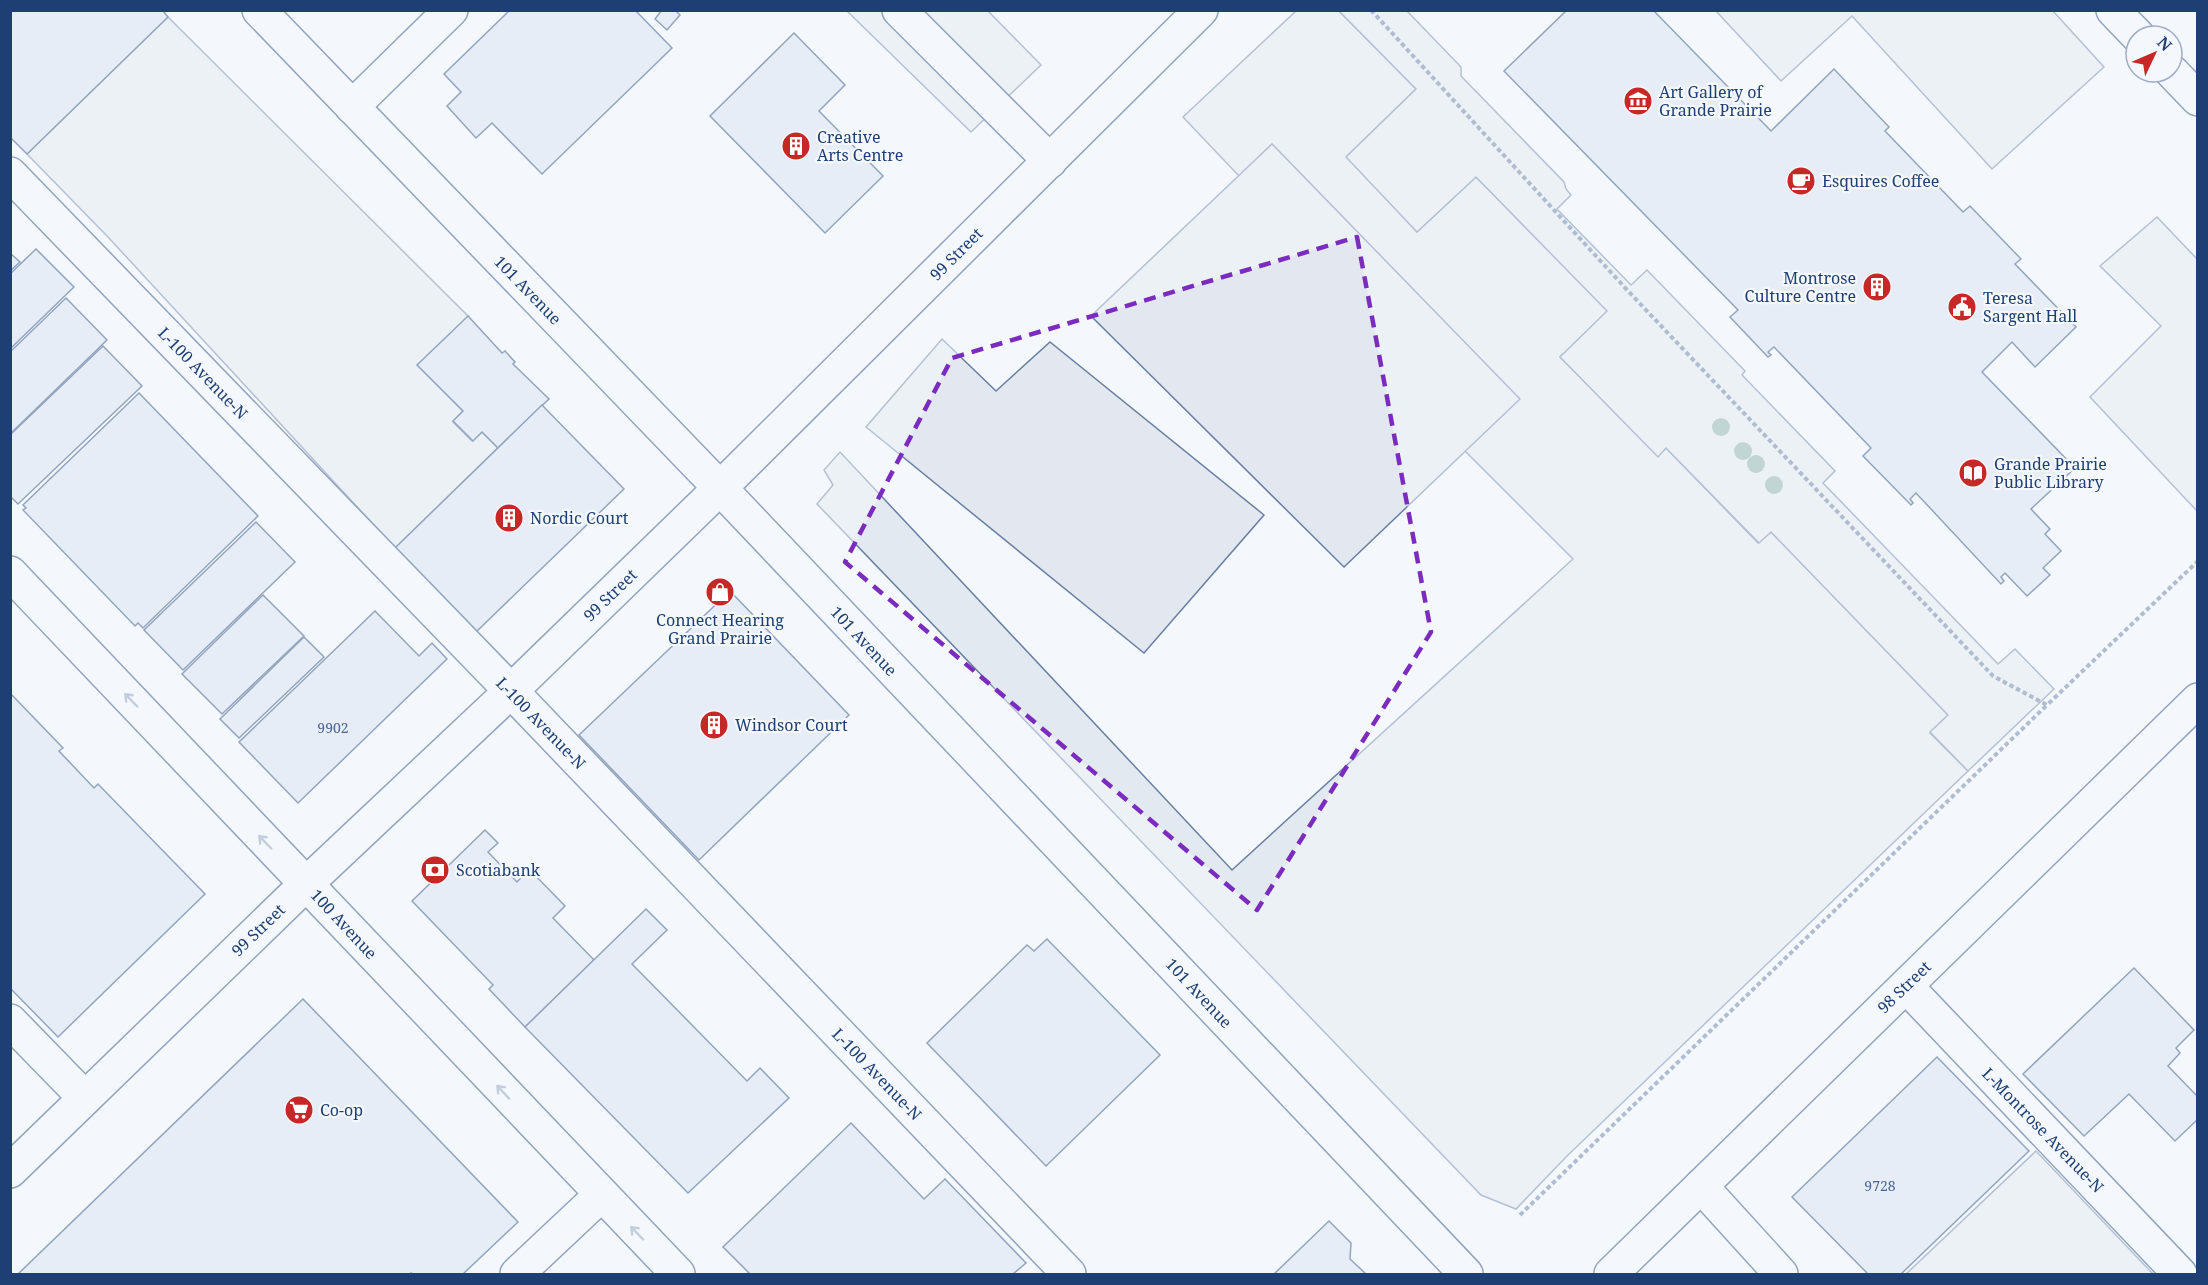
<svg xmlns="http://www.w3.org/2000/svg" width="2208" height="1285" viewBox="0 0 2208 1285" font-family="'Noto Serif',serif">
<rect width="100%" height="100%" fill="#f4f7fb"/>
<polygon fill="#e3e9f0" stroke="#687fa3" stroke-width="1.5" points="1296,11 1339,11 1416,89 1347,156 1417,232 1476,177 1608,311 1560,357 1658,456 1666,448 1758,543 1771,532 1948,715 1930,733 1968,771 1567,1156 1516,1209 1481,1195 817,504 833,485 824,470 840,452 1232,870 1573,559 1465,451 1519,399 1272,144 1239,176 1183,117"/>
<g fill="#e3e8f0" stroke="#687fa3" stroke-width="1.5">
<polygon points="847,11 988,11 1041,65 971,132"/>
<polygon points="1339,11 1407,11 1461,67 1461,76 1564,182 1566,189 1571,195 1557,209 1631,285 1647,270 1745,371 1742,375 1835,471 1823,483 1998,664 2015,649 2054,689 1968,771 1930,732 1948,715 1771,532 1759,543 1666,448 1658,457 1560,357 1607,311 1476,177 1417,232 1346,157 1416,89"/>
<polygon points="1716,11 2053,11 2104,67 1992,169 1852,16 1781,81"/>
<polygon points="168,17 469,317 418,365 463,411 453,422 472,441 482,432 498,448 395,548 108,237 27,154"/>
<polygon points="1272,144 1520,399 1344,567 1091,316"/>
<polygon points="2157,217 2197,259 2197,511 2090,397 2161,326 2100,266"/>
<polygon points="942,339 996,391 1050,342 1264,515 1144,653 866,427"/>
<polygon points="2036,1151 2153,1274 1906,1274"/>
</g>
<g fill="#d5e0f0" stroke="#1d3f73" stroke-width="1.5">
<polygon points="10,10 162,10 168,17 27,154 10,137"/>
<polygon points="510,10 635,10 672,48 542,174 492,123 476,138 447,106 461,92 444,74"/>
<polygon points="662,10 675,10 680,15 667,30 655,19"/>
<polygon points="1567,10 1653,10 1771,131 1834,69 1889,127 1885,131 1963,212 1970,206 2021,259 2015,264 2076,327 2035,367 2012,342 1982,372 2075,468 2031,509 2050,529 2045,534 2061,551 2043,568 2050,575 2027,596 2005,573 2001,577 2004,581 2001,584 1916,493 1910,499 1913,503 1911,505 1863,456 1871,448 1774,347 1768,352 1771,355 1768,357 1730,317 1738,310 1504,71"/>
<polygon points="794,33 845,85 819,111 883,176 825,233 710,116"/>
<polygon points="36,249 74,287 10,349 10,274"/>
<polygon points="10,253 20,262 10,271"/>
<polygon points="66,298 107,340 10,434 10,352"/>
<polygon points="468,316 502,353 505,351 515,362 513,364 549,399 498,448 482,432 473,441 453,421 463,411 417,365"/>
<polygon points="103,346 142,386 18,504 10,496 10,435"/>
<polygon points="139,393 258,516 143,628 138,623 135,626 23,510 26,508 23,505"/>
<polygon points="542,405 624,489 476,632 395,548"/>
<polygon points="256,522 295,562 183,670 144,630"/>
<polygon points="730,591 849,715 699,860 579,735"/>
<polygon points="263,595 304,636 222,714 182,674"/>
<polygon points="375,611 419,656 432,643 447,659 298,803 239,742"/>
<polygon points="304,637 324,657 239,738 220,719"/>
<polygon points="10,693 63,748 59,751 94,788 98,784 205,894 58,1037 10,988"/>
<polygon points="485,830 498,843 488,852 517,882 529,869 565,906 553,918 594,960 525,1027 489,989 493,985 412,901"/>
<polygon points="646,909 667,930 632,964 747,1081 760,1068 789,1098 688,1193 525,1027"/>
<polygon points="1047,939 1160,1055 1046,1166 927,1043 1027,945 1034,951"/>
<polygon points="2134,968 2194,1030 2176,1048 2180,1053 2168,1066 2198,1097 2198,1119 2175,1141 2129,1094 2084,1136 2023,1074"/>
<polygon points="303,999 518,1222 463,1274 413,1274 411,1273 410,1274 18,1274"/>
<polygon points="1937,1057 2029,1151 1901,1274 1868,1274 1792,1197"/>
<polygon points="851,1123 924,1199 945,1179 1026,1263 1013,1274 750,1274 723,1247"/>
<polygon points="1329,1221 1351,1243 1350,1259 1366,1274 1274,1274"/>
</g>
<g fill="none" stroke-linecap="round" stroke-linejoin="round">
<g stroke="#1d3f73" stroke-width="36">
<g id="minor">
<polyline points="259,10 720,488 1466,1274"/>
<polyline points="899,10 1050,161"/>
<polyline points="2113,10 2138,36"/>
<polyline points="2172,72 2198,99"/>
<polyline points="352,107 451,10"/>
<polyline points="10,174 511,691 1069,1274"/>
<polyline points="1906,986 2180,1274"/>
<polyline points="10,1021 85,1098"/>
<polyline points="10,1171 306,884 511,691 720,488 1201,10"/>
<polyline points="1701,1186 1781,1274"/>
<polyline points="517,1274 601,1195"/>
</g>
</g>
<g stroke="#1d3f73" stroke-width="36">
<g id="major">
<polyline points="10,573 678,1274"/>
<polyline points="1611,1274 2198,700"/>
</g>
</g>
<g stroke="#5e769c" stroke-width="4" stroke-dasharray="4.5 3" stroke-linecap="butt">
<polyline points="1371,10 1628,291 1993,676 2047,705 2198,561"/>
<polyline points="1520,1215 2047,705"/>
</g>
<use href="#minor" stroke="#f4f7fb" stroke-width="33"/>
<use href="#major" stroke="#f4f7fb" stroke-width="33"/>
</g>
<g fill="#86aba6">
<circle cx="1721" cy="427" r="9"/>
<circle cx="1743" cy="451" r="9"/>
<circle cx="1756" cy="464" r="9"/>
<circle cx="1774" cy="485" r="9"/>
</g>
<defs><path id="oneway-shaft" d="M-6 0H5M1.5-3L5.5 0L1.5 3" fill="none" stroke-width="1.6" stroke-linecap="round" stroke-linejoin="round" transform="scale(1.5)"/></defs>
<g stroke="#889bb7">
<use href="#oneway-shaft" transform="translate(131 700) rotate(-134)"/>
<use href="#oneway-shaft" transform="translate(265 842) rotate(-134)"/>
<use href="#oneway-shaft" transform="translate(503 1092) rotate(-133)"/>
<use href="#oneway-shaft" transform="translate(637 1233) rotate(-134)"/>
</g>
<path d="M0 0H2208V1285H0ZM 1357,237 L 1431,632 L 1257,910 L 845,562 L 952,358 Z" fill="#f4f7fb" fill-opacity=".55" fill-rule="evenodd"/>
<path fill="none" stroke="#7b2cbf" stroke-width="4.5" stroke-dasharray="12 8" stroke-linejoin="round" d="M 1357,237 L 1431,632 L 1257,910 L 845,562 L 952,358 Z"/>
<defs>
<g id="museum-disc" transform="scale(1.5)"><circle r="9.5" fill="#c62828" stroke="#f4f7fb"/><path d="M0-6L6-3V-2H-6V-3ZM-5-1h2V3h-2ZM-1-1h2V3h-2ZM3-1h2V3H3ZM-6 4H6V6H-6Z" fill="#fff"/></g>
<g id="building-disc" transform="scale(1.5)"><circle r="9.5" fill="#c62828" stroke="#f4f7fb"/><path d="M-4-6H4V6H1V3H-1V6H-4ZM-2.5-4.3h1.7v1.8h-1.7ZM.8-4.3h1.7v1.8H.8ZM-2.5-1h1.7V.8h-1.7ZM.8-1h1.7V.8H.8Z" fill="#fff"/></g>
<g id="cafe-disc" transform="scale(1.5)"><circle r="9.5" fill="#c62828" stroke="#f4f7fb"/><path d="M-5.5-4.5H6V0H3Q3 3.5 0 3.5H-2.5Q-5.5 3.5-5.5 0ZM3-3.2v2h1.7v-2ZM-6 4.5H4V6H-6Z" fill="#fff"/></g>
<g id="civic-disc" transform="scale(1.5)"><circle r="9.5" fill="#c62828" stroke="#f4f7fb"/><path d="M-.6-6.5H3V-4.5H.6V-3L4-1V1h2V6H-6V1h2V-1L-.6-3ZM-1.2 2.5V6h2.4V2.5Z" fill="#fff"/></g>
<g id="library-disc" transform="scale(1.5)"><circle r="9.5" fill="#c62828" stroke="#f4f7fb"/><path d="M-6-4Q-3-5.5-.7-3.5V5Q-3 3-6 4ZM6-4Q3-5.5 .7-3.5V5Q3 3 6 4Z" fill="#fff"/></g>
<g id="shop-disc" transform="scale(1.5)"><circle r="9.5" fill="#c62828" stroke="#f4f7fb"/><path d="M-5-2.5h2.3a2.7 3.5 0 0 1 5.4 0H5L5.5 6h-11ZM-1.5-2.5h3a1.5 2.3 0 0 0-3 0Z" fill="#fff"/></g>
<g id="bank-disc" transform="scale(1.5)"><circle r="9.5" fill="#c62828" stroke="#f4f7fb"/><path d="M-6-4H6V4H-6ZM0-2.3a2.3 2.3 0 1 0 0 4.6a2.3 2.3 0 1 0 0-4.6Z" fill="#fff"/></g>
<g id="supermarket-disc" transform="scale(1.5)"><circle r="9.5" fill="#c62828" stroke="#f4f7fb"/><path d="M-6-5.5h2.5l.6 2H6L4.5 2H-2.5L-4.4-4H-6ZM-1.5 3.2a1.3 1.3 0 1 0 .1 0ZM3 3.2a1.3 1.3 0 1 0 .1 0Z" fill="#fff"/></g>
</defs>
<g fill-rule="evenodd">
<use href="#museum-disc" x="1638" y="101"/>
<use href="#building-disc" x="796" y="146"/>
<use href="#cafe-disc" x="1801" y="181"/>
<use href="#building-disc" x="1877" y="287"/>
<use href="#civic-disc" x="1962" y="307"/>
<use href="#library-disc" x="1973" y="473"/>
<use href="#building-disc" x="509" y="518"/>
<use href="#shop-disc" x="720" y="592"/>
<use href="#building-disc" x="714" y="725"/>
<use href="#bank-disc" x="435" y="870"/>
<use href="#supermarket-disc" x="299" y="1110"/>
</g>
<g text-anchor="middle" stroke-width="4.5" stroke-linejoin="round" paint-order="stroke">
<g font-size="14" fill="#4b6792">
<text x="333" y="733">9902</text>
<text x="1880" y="1191">9728</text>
</g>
<g font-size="16" fill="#1d3f73" stroke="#f4f7fb" text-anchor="start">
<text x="1659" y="98">Art Gallery of<tspan x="1659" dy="18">Grande Prairie</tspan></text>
<text x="817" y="143">Creative<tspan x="817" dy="18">Arts Centre</tspan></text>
<text x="1822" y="187">Esquires Coffee</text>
<text x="1856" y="284" text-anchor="end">Montrose<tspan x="1856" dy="18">Culture Centre</tspan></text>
<text x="1983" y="304">Teresa<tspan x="1983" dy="18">Sargent Hall</tspan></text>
<text x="1994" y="470">Grande Prairie<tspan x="1994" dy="18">Public Library</tspan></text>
<text x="530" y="524">Nordic Court</text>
<text x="720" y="626" text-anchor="middle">Connect Hearing<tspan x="720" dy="18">Grand Prairie</tspan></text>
<text x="735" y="731">Windsor Court</text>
<text x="456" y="876">Scotiabank</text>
<text x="320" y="1116">Co-op</text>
</g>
<g font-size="16" fill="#1d3f73" stroke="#f4f7fb">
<text transform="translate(956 254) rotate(-45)" y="6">99 Street</text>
<text transform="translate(528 290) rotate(46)" y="6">101 Avenue</text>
<text transform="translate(203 373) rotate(46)" y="6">L-100 Avenue-N</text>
<text transform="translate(610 595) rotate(-44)" y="6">99 Street</text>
<text transform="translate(864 641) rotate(47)" y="6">101 Avenue</text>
<text transform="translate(541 723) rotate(46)" y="6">L-100 Avenue-N</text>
<text transform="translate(344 924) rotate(47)" y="6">100 Avenue</text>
<text transform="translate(258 930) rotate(-44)" y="6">99 Street</text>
<text transform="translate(1904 987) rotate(-44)" y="6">98 Street</text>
<text transform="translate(1199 993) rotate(47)" y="6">101 Avenue</text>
<text transform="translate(877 1074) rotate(46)" y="6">L-100 Avenue-N</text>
<text transform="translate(2043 1130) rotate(46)" y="6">L-Montrose Avenue-N</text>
</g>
</g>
<rect width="2208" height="1285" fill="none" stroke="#1d3f73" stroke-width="24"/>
<g transform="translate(2154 54) rotate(46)"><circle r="28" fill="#f4f7fb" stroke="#9eadc5" stroke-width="1.5"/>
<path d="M0-4.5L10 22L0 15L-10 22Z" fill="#c62828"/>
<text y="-9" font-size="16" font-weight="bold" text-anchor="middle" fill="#1d3f73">N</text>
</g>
</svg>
